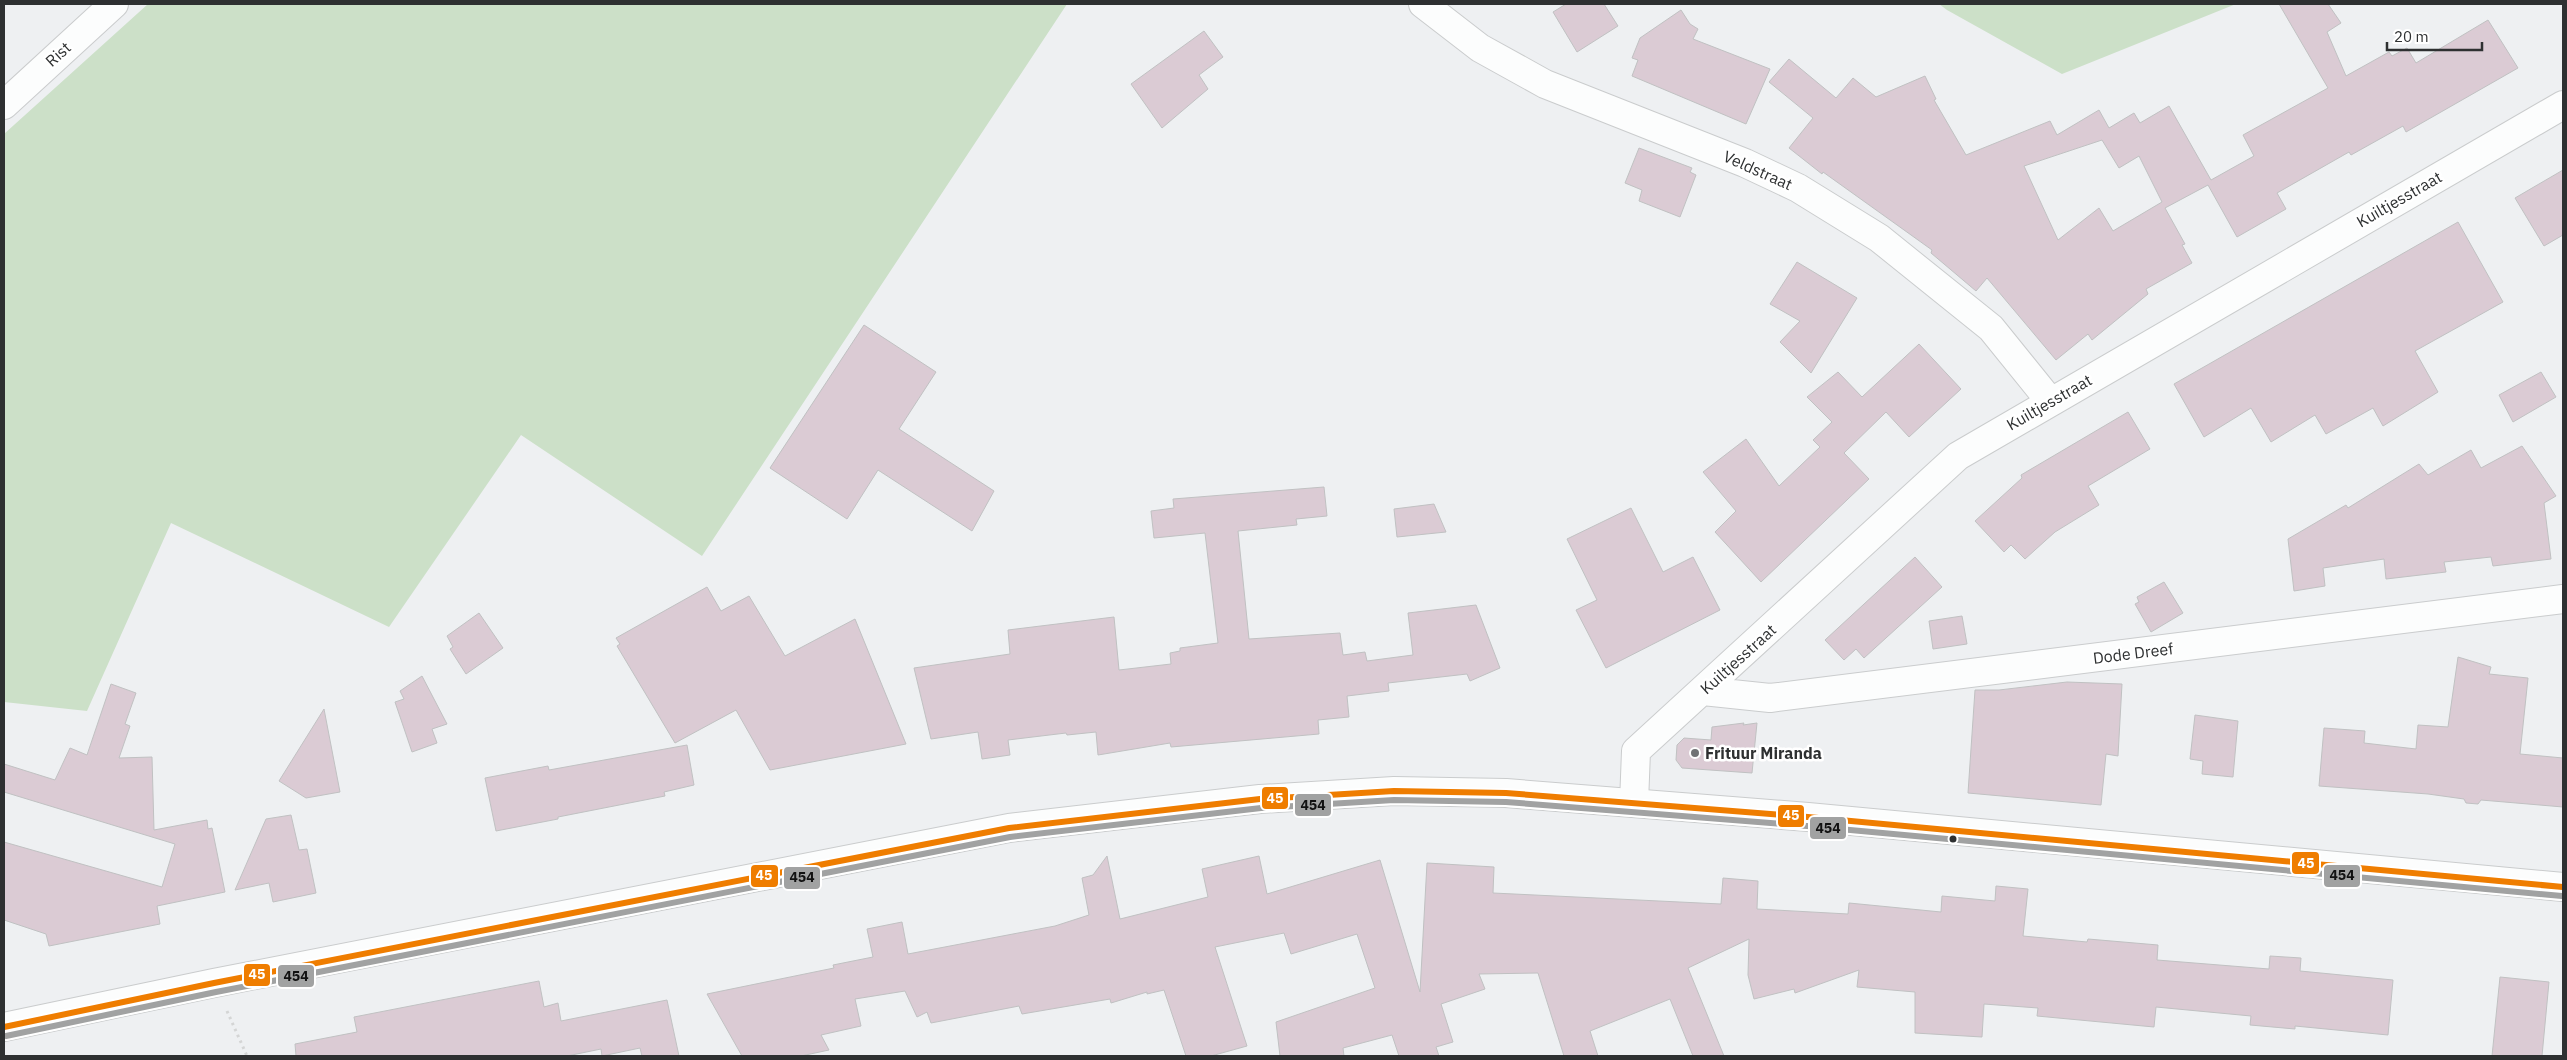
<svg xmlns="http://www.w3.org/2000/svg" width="2567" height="1060" font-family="'IBM Plex Sans',sans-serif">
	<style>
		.green { fill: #cce0c8 }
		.building { fill: #dbcbd4; stroke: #c0c1c2; fill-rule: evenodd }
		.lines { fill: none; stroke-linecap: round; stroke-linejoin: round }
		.minor-casing { stroke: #cacccd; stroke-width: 30 }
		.major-casing { stroke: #cacccd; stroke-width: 30 }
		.path { stroke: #d4d5d5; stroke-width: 3; stroke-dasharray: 2.5 4; stroke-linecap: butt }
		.minor { stroke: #fcfdfd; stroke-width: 28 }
		.major { stroke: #fcfdfd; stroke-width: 28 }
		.bus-1-casing { stroke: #fff; stroke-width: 10 }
		.bus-2-casing { stroke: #fff; stroke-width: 10 }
		.bus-1 { stroke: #ef7d00; stroke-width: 6 }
		.bus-2 { stroke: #a1a2a2; stroke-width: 6 }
		.poi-dot { fill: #717375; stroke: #fff; stroke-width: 2 }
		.bus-dot { fill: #2e3031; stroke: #fff; stroke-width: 2 }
		.labels { text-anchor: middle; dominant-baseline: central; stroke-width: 5; stroke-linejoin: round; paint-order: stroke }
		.street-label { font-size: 16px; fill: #2e3031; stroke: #fff }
		.poi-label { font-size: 16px; font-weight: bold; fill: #2e3031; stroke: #fff; text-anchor: start }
		.line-badge { stroke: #fff; stroke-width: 2 }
		.badge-label { font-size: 14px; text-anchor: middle; font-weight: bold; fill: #fff }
		.pale-badge-label { font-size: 14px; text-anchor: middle; font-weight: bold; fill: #111 }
	</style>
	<rect width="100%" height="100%" fill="#eef0f2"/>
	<path class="green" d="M 148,4 L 1067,4 L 702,556 L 521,435 L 389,627 L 171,523 L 87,711 L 4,702 L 4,134 Z
		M 1939,4 L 2236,4 L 2062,74 L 1947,10 Z"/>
	<path class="building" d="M 1566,4 L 1604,4 L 1618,26 L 1577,52 L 1553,12 Z
		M 2279,4 L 2328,4 L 2341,23 L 2327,32 L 2346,76 L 2389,52 L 2392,56 L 2407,48 L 2416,63 L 2488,20 L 2518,68 L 2406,132 L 2403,126 L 2351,155 L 2349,152 L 2277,193 L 2286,209 L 2237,237 L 2208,185 L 2165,208 L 2185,244 L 2182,245 L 2192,263 L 2146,289 L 2148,294 L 2092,340 L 2088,334 L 2056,360 L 1987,278 L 1976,291 L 1931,253 L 1932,250 L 1823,172 L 1822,174 L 1789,148 L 1813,118 L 1769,82 L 1789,59 L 1836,98 L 1853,78 L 1876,97 L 1925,76 L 1936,99 L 1934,100 L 1966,155 L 2050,121 L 2057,135 L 2099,110 L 2109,128 L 2134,113 L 2140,123 L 2169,106 L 2211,180 L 2254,156 L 2243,135 L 2328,88 ZM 2102,140 L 2119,168 L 2139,156 L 2162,202 L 2113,231 L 2099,208 L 2058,240 L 2024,166 Z
		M 1681,10 L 1690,24 L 1698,29 L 1693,39 L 1770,69 L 1746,124 L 1632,76 L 1638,60 L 1632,58 L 1640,38 Z
		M 1204,31 L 1223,57 L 1199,75 L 1208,89 L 1162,128 L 1131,84 Z
		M 1639,148 L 1692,168 L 1690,172 L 1696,175 L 1680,217 L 1639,201 L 1642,190 L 1625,183 Z
		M 2563,170 L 2563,235 L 2544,246 L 2515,198 Z
		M 2458,222 L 2503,302 L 2415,351 L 2438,392 L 2383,426 L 2373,408 L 2326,434 L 2315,415 L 2271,442 L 2251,408 L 2204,437 L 2174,384 Z
		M 1797,262 L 1857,298 L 1811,373 L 1780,342 L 1800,321 L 1770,304 Z
		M 864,325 L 936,372 L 899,429 L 994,491 L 972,531 L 878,470 L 847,519 L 770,468 Z
		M 1919,344 L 1961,389 L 1909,437 L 1886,412 L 1844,453 L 1869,479 L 1761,582 L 1715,532 L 1736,511 L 1703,472 L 1746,439 L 1779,486 L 1820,447 L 1813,440 L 1832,422 L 1807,397 L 1838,372 L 1862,397 Z
		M 2541,372 L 2556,397 L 2513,422 L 2499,395 Z
		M 2128,412 L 2150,449 L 2088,486 L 2099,505 L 2055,532 L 2025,559 L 2011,545 L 2004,552 L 1975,521 L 2022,478 L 2021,475 Z
		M 2522,446 L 2556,496 L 2544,503 L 2551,559 L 2493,566 L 2491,557 L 2444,562 L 2446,572 L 2386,579 L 2384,559 L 2323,568 L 2325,586 L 2294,591 L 2288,539 L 2346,505 L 2348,508 L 2419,464 L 2428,475 L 2471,450 L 2481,468 Z
		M 1324,487 L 1327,516 L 1296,519 L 1297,525 L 1238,531 L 1249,639 L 1340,633 L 1343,655 L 1365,652 L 1367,661 L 1413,655 L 1408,613 L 1476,605 L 1500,668 L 1470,681 L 1467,674 L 1388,683 L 1389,691 L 1347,696 L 1349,717 L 1318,720 L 1319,734 L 1171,747 L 1170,743 L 1098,755 L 1096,732 L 1067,735 L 1066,733 L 1008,740 L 1010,755 L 982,759 L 978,732 L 931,739 L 914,668 L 1010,654 L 1008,630 L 1114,617 L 1119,670 L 1171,664 L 1170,653 L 1180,651 L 1180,648 L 1218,643 L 1205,533 L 1154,538 L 1151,511 L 1174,508 L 1173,499 Z
		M 1434,504 L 1446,532 L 1397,537 L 1394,509 Z
		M 1631,508 L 1663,572 L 1693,557 L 1720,610 L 1606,668 L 1576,610 L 1597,600 L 1567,539 Z
		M 1915,557 L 1942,587 L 1864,658 L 1856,649 L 1844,660 L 1825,640 Z
		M 2164,582 L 2183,613 L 2151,632 L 2135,604 L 2139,602 L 2137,597 Z
		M 707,587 L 721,611 L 749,596 L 785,656 L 855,619 L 906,744 L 770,770 L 736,710 L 675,743 L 617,646 L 620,644 L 616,638 Z
		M 479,613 L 503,648 L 466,674 L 450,649 L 453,647 L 447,636 Z
		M 1962,616 L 1967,644 L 1933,649 L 1929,621 Z
		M 2458,657 L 2491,667 L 2489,674 L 2528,678 L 2520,754 L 2563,758 L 2563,807 L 2481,800 L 2478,804 L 2466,803 L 2464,799 L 2428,794 L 2319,786 L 2324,728 L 2365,731 L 2364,743 L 2416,749 L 2418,725 L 2448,727 Z
		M 422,676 L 447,724 L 432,729 L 437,743 L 412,752 L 395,702 L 404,699 L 400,691 Z
		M 2067,682 L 2122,684 L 2118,756 L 2106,754 L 2101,805 L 1968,793 L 1975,690 L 1999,690 Z
		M 111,684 L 136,693 L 125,724 L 130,726 L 119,758 L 152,757 L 154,830 L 207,820 L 208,829 L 212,828 L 225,892 L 157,906 L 160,924 L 49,946 L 46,934 L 4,920 L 4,842 L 162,887 L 175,844 L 4,792 L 4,764 L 55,780 L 70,748 L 87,755 Z
		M 324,709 L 340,792 L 306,798 L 279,781 Z
		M 2195,715 L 2238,721 L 2233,777 L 2202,774 L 2203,761 L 2190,759 Z
		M 1744,723 L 1743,725 L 1757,723 L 1752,773 L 1682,768 L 1676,760 L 1677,745 L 1684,738 L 1711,740 L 1712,727 Z
		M 687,745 L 694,785 L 664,792 L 665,796 L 558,817 L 558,819 L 496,831 L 485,778 L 548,766 L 549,770 Z
		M 291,815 L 299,850 L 307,849 L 316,893 L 273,902 L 269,883 L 235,890 L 266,819 Z
		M 1107,856 L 1120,919 L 1208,897 L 1202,869 L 1259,856 L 1267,894 L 1380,860 L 1420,992 L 1427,863 L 1494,867 L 1493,893 L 1721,904 L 1723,878 L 1758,881 L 1757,909 L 1848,914 L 1849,903 L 1941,912 L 1942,896 L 1995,901 L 1996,886 L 2028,889 L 2023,936 L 2087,942 L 2088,939 L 2158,945 L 2157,960 L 2269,969 L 2270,956 L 2301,958 L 2300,971 L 2393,980 L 2388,1035 L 2295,1026 L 2295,1029 L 2250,1025 L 2251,1016 L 2156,1007 L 2154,1027 L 2037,1016 L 2038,1008 L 1984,1004 L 1982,1037 L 1915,1033 L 1915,992 L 1857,987 L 1859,970 L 1795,993 L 1794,989 L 1754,999 L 1748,975 L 1749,939 L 1688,968 L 1724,1056 L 1693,1056 L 1670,999 L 1590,1031 L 1598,1056 L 1564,1056 L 1538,973 L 1479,974 L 1485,989 L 1441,1004 L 1453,1042 L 1436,1047 L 1439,1056 L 1399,1056 L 1392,1035 L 1343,1048 L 1344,1056 L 1280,1056 L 1276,1022 L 1375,988 L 1357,934 L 1291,954 L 1284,933 L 1215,947 L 1247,1046 L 1211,1056 L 1186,1056 L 1164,990 L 1147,994 L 1147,992 L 1111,1003 L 1110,999 L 1022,1014 L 1019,1006 L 931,1023 L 927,1012 L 917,1017 L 905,991 L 855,999 L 861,1026 L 821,1035 L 829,1050 L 801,1056 L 742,1056 L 707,994 L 834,968 L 833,965 L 873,957 L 867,929 L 902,922 L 908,954 L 1055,926 L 1089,915 L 1082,878 L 1093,875 Z
		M 2500,977 L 2549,982 L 2542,1056 L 2492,1056 Z
		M 539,981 L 544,1007 L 558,1003 L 561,1021 L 667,1000 L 679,1056 L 642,1056 L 640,1048 L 602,1056 L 601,1049 L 567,1056 L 296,1056 L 295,1044 L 357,1032 L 354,1017 Z"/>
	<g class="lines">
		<g class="minor-casing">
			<path id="minor" d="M 1423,4 L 1480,48 L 1545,84 L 1745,163 L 1798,188 L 1879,238 L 1991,328 L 2050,401
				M 4,105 L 114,4
				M 1703,691 L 1770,698 L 2563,599
				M 1634,803 L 1636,751 L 1958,456 L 2563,105"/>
		</g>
		<g class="major-casing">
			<path id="major" d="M 4,1027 L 214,983 L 1009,828 L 1260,799 L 1394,791 L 1506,793 L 1808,817 L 2563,887"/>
		</g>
		<path class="path" d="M 227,1011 L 247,1056"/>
		<use href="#minor" class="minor"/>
		<use href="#major" class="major"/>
		<g class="bus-1-casing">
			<path id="bus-1" d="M 4,1027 L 214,983 L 1009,828 L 1260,799 L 1394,791 L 1506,793 L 1808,817 L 2563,887"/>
		</g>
		<g class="bus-2-casing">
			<path id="bus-2" d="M 6,1036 L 216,992 L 1010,837 L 1261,808 L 1394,800 L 1506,802 L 1807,826 L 2562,896"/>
		</g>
		<use href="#bus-1" class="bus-1"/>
		<use href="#bus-2" class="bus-2"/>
	</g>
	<circle class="poi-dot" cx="1695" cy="753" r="5"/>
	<circle class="bus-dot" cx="1953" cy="839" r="4.5"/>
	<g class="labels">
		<g class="street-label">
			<text transform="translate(58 54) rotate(-42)">Rist</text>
			<text transform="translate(1758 170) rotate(24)">Veldstraat</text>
			<text transform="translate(2399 199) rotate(-30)">Kuiltjesstraat</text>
			<text transform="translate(2049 402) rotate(-30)">Kuiltjesstraat</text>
			<text transform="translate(2133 653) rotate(-7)">Dode Dreef</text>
			<text transform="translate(1738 659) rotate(-42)">Kuiltjesstraat</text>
		</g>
		<g class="poi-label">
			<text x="1705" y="753">Frituur Miranda</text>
		</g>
	</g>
	<g class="line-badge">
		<rect x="1261" y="786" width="28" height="24" rx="5" fill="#ef7d00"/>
		<rect x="1294" y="793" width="38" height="24" rx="5" fill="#a1a2a2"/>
		<rect x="1777" y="804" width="28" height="24" rx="5" fill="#ef7d00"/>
		<rect x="1809" y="816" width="38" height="24" rx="5" fill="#a1a2a2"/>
		<rect x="2291" y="851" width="29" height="24" rx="5" fill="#ef7d00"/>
		<rect x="2323" y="864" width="38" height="24" rx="5" fill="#a1a2a2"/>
		<rect x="750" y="864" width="29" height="24" rx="5" fill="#ef7d00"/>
		<rect x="783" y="866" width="38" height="24" rx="5" fill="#a1a2a2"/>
		<rect x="243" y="963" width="28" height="24" rx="5" fill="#ef7d00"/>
		<rect x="277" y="964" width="38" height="24" rx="5" fill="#a1a2a2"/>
	</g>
	<g class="badge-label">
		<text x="1275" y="803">45</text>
		<text x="1791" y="820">45</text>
		<text x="2306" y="868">45</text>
		<text x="764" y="880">45</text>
		<text x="257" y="979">45</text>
	</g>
	<g class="pale-badge-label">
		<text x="1313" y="810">454</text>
		<text x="1828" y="833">454</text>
		<text x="2342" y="880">454</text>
		<text x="802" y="882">454</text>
		<text x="296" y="981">454</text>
	</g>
	<rect width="2567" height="1060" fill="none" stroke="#2e3031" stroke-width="10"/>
	<path d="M2387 42v8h95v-8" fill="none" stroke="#2e3031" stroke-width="2.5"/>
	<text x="2394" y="42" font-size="15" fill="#2e3031" stroke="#ffffff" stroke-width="4" paint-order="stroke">20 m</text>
</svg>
